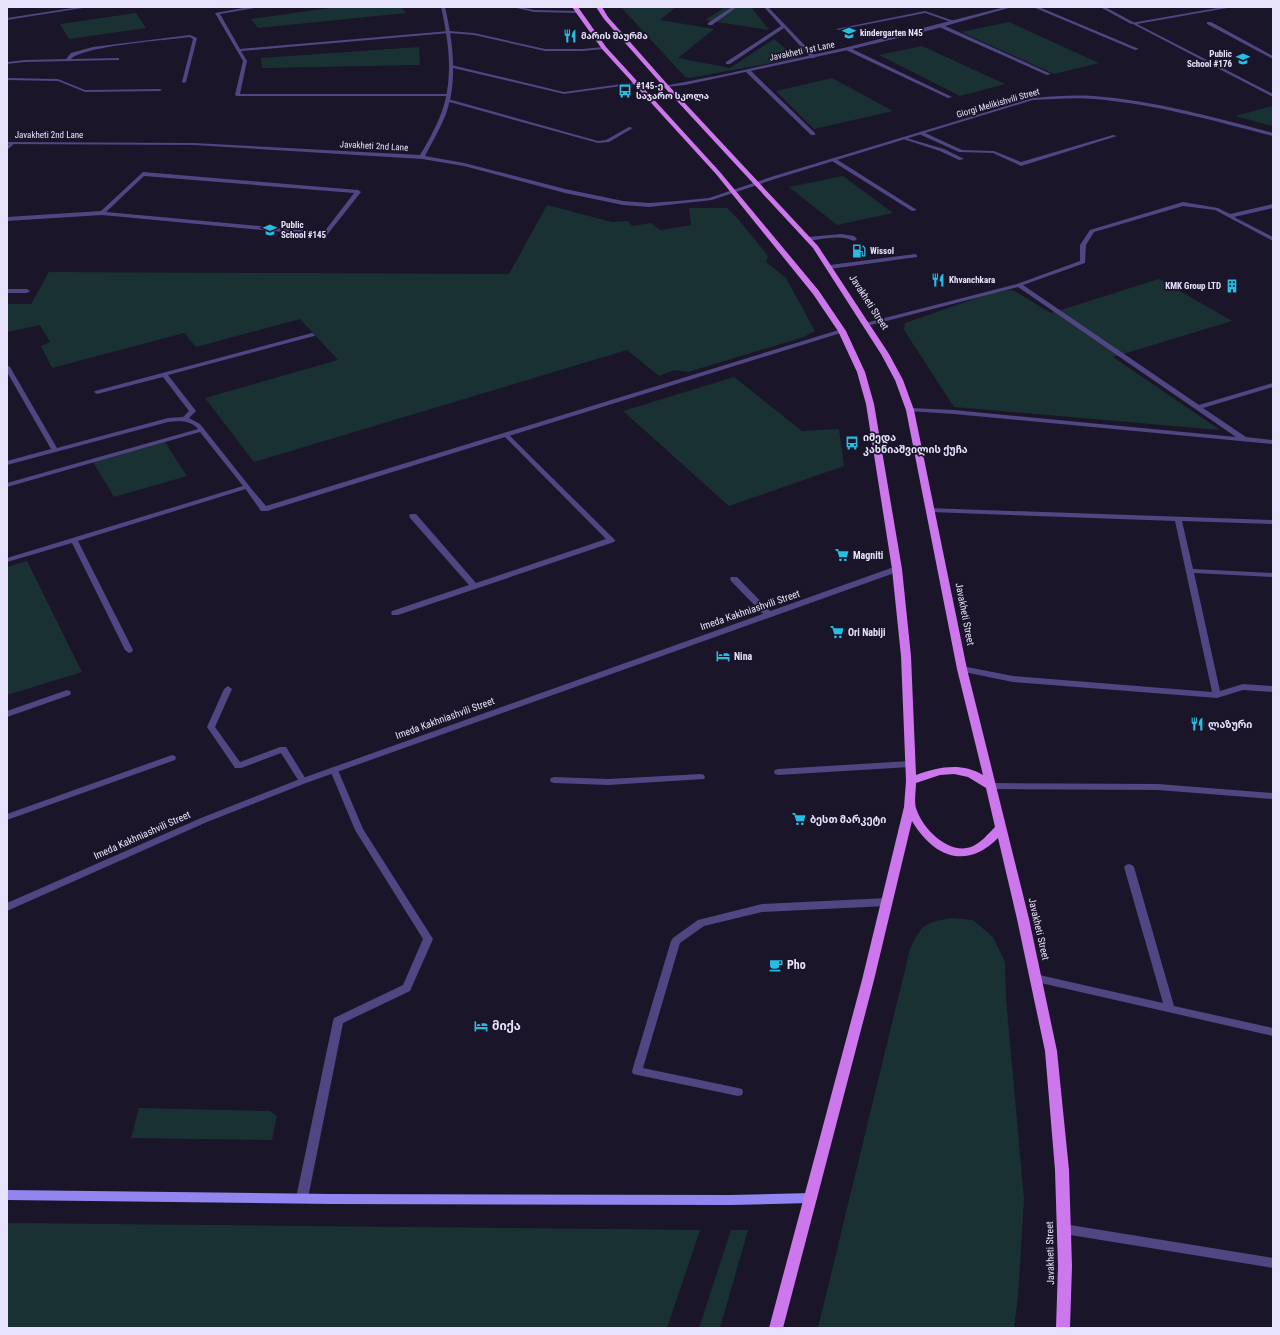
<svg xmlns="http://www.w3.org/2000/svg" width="1280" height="1335" font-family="'Roboto Condensed','Noto Sans Georgian',sans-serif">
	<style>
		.green { fill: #193133 }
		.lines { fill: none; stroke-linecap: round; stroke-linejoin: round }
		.lane { fill: #4f4682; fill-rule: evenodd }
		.street { fill: #4f4682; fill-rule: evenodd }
		.secondary { fill: #9285ef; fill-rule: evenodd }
		.primary { fill: #cd77ed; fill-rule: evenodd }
		.labels { text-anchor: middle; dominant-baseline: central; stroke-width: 3.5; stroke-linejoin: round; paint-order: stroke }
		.far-poi-label { font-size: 9px; font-weight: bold; fill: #e7e2fb; stroke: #1b152a; text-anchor: start }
		.far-street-label { font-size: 9px; fill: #e7e2fb; stroke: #1b152a }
		.street-label { font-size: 10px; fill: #e7e2fb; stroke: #1b152a }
		.poi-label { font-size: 10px; font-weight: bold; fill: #e7e2fb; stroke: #1b152a; text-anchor: start }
		.near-poi-label { font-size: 12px; font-weight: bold; fill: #e7e2fb; stroke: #1b152a; text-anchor: start }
	</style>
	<rect width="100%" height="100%" fill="#1b152a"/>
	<path class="green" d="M 337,7 L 401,7 L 406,13 L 258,28 L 251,19 Z
		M 621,7 L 676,7 L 660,20 L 714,29 L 678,58 L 730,68 L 774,39 L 797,58 L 690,78 L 685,77 Z
		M 725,7 L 751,7 L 769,30 L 705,20 Z
		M 136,13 L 146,28 L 69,39 L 60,24 Z
		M 1009,22 L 1099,63 L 1054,74 L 961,32 Z
		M 922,46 L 1005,84 L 960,96 L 879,55 Z
		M 419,47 L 420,65 L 262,68 L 261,58 Z
		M 832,78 L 893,111 L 814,129 L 776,91 Z
		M 1273,106 L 1273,126 L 1235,116 Z
		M 843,176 L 893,213 L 837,225 L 789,187 Z
		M 547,205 L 612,222 L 628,221 L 632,226 L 651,223 L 660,230 L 691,225 L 689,208 L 727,208 L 738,219 L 768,256 L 766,262 L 786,278 L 815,331 L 804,337 L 688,372 L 674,370 L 659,376 L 627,350 L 254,462 L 205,398 L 338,360 L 300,319 L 196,347 L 184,333 L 52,368 L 41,346 L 50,342 L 40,325 L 7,332 L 7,304 L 31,304 L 49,272 L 509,274 Z
		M 1159,279 L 1232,321 L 1113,357 L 1220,430 L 954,407 L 904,330 L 905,323 L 994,292 L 1013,290 L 1051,313 Z
		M 734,377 L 802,431 L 839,429 L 844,466 L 729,506 L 623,411 Z
		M 165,442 L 187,476 L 114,497 L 93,462 Z
		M 27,561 L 82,672 L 7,695 L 7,567 Z
		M 951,918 L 973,920 L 993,937 L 1005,962 L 1006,998 L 1024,1199 L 1018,1296 L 1014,1328 L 818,1328 L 910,949 C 922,924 924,923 951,918 Z
		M 139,1108 L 270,1111 L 277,1116 L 272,1140 L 131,1138 Z
		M 9,1223 L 700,1230 L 667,1328 L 7,1328 L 7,1229 Z
		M 731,1230 L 748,1230 L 720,1328 L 699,1328 Z"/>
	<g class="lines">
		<path class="lane" d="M 249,7 L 260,7 L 220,14 L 240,49 L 449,31 L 474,33 L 545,49 L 582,49 L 604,47 L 606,48 L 604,49 L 582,51 L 545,51 L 474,35 L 449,33 L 241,51 L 247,61 L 240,94 L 449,94 L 451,95 L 449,96 L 237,96 L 235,95 L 243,61 L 215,13 Z
			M 512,7 L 520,7 L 534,10 L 578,11 L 580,12 L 578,13 L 534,12 Z
			M 732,7 L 737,7 L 712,25 L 708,25 L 708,23 Z
			M 764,7 L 768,7 L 815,56 L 815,58 L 811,58 L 784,28 L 730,64 L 726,64 L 726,62 L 781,26 Z
			M 1033,7 L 1039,7 L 1139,49 L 1135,50 Z
			M 1100,7 L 1105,7 L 1135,23 L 1131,24 Z
			M 925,11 L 957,22 L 954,23 L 925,13 L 838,30 L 836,29 Z
			M 1207,22 L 1211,22 L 1273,56 L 1273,59 L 1207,24 Z
			M 939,25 L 943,25 L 1051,74 L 1047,75 L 939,27 Z
			M 190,35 L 197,38 L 186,82 L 184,83 L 182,82 L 193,39 L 190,37 C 168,40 83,46 71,59 L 119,58 L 119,60 L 117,60 L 25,62 L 7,64 L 7,62 L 25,60 L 66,59 L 71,53 L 93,47 Z
			M 846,48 L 850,48 L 952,97 L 948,98 L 846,50 Z
			M 451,65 L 564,92 L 636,82 L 638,83 L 636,84 L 564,94 L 449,67 L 449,66 Z
			M 746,70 L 750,70 L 815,133 L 815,135 L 811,135 L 746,72 Z
			M 7,78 L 58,79 L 85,90 L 160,89 L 162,90 L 160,91 L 85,92 L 58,81 L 7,80 Z
			M 448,99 L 598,141 L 606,140 L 629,127 L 633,128 L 609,142 L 598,143 L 446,101 L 446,100 Z
			M 919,132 L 923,132 L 962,150 L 994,151 L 1021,162 L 1113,135 L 1117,136 L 1021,166 L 993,153 L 959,152 L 919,134 Z
			M 903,137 L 944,149 L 964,159 L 959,160 L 940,151 L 903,139 Z
			M 11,142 L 15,143 L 7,150 L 7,146 Z
			M 834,158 L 836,159 L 917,210 L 912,211 L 832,161 L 831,160 Z
			M 143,172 L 358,190 L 361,192 L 327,235 L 325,236 L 102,215 L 7,221 L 7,217 L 101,211 ZM 144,176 L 354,193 L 324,232 L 106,212 Z
			M 1183,202 L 1218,208 L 1230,214 L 1273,204 L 1273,208 L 1234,217 L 1273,237 L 1273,241 L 1215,210 L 1183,206 L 1094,232 L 1086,245 L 1085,263 L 1023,285 L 1199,405 L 1273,383 L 1273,387 L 1203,408 L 1246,437 L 1273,440 L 1273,444 L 954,414 L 908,411 L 908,409 L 910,408 L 954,410 L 1236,437 L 1018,287 L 867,326 L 864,324 L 865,323 L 1017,284 L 1080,261 L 1080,245 L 1090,230 Z
			M 841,234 L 854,236 L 857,239 L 854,241 C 841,234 822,239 808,241 L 805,239 L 808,237 Z
			M 915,254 L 917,255 L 917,257 L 830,269 L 827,267 L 830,265 Z
			M 7,289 L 27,289 L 30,291 L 27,293 L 7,293 Z
			M 312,333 L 315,335 L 314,336 L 168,375 L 196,411 L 189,418 L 200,424 L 250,487 L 249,488 L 78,541 L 133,650 L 132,652 L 129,653 L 125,650 L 72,543 L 7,562 L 7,558 L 243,486 L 200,432 L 7,487 L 7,483 L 198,429 C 190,420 179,421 168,422 L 7,465 L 7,461 L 51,449 L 7,372 L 7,365 L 10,367 L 57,448 L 168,418 L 183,417 L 189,411 L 163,377 L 97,394 L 94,392 L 95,391 Z
			M 506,433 L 508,434 L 615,540 L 614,542 L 398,615 L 392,615 L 391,613 L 392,611 L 469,585 L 410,518 L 409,516 L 410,514 L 416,514 L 476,583 L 606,539 L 504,436 L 503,435 Z
			M 927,508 L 1273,520 L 1273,524 L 1182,521 L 1193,569 L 1273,573 L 1273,577 L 1194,573 L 1220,691 L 1243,684 L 1273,686 L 1273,692 L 1243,690 L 1217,698 L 1013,682 L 959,671 L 958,669 L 959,667 L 962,666 L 1013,676 L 1212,692 L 1175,521 L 930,512 L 926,510 Z
			M 731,577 L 737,577 L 772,613 L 773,615 L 772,617 L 766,617 L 731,581 L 730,579 Z
			M 228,686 L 232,689 L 215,727 L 240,762 L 280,747 L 286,747 L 307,781 L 306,783 L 300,783 L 281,753 L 241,768 L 235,768 L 207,727 L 224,689 Z
			M 67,690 L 70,691 L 71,693 L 70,695 L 7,717 L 7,711 Z
			M 172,755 L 175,756 L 176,758 L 175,760 L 7,820 L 7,814 Z
			M 910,761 L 913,762 L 914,764 L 913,766 L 910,767 L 778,775 L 775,774 L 774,772 L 775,770 L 778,769 Z
			M 334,767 L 337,768 L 338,770 L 363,829 L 433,939 L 410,991 L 343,1023 L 308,1198 L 306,1201 L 302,1203 L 298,1201 L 296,1198 L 333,1021 L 334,1018 L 403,985 L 423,939 L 355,830 L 330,770 L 331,768 Z
			M 701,774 L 704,775 L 705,777 L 704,779 L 608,785 L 554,783 L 551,782 L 550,780 L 551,778 L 554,777 L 608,779 Z
			M 991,783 L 1158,784 L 1273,793 L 1273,799 L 1158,790 L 991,789 L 988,788 L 987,786 L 988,784 Z
			M 1129,864 L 1132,865 L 1134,867 L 1174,1006 L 1273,1028 L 1273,1036 L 1032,981 L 1030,978 L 1032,975 L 1035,974 L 1163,1003 L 1124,867 L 1126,865 Z
			M 887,898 L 890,900 L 892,902 L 890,904 L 887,906 L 762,912 L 704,926 L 680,943 L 643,1068 L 738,1088 L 742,1089 L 743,1092 L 742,1095 L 738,1096 L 633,1074 L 632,1071 L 671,941 L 673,938 L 698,920 L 762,904 Z
			M 1064,1224 L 1273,1258 L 1273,1268 L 1064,1234 L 1060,1233 L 1058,1229 L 1060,1225 Z"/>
		<path class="street" d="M 79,7 L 89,7 L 7,20 L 7,18 Z
			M 441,7 L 445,7 C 453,42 458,80 446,114 C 440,129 432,142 425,156 L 464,163 L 565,189 L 623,201 L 649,203 L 678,201 L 709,198 L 774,176 L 1033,98 C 1053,96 1074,95 1094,96 C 1155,101 1214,117 1273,133 L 1273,136 C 1214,121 1156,104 1094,99 C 1074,97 1054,99 1033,100 L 778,178 L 712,200 L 649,207 L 623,205 L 565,193 L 464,166 L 422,159 L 194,145 L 7,144 L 7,142 L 194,143 L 420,155 C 428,142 435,129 441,114 C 454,79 449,42 441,7 Z
			M 1005,7 L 1012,7 L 931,30 L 848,50 L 685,85 L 666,87 L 664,86 L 726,74 L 848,47 Z
			M 1223,7 L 1233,7 L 1137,24 L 1273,94 L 1273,97 L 1131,23 Z
			M 842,329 L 844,330 L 844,332 L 267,511 L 261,511 L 244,487 L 245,486 L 249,486 L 266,506 Z
			M 894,567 L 897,567 L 901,569 L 900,571 L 306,783 L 207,822 L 7,911 L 7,903 L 201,818 L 300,779 Z"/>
		<path class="secondary" d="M 7,1190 L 332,1194 L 730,1195 L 811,1193 L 815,1195 L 817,1198 L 815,1201 L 811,1203 L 730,1205 L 332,1204 L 7,1200 Z"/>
		<path class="primary" d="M 572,7 L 578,7 L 606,47 L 720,172 L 819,291 L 846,331 L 865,372 L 874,404 L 902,569 L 911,656 L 916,775 C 939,767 961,762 983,775 L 957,669 L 906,410 L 895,380 L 881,354 L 813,248 L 664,87 L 604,19 L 596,7 L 602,7 L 608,17 L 668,85 L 818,246 L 889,354 L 903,380 L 914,410 L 967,669 L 1029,919 L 1057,1051 L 1069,1170 L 1072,1266 L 1070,1328 L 1056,1328 L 1058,1266 L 1055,1170 L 1045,1051 L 1017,919 L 998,838 C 965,871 933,856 912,821 L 874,980 L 783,1328 L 769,1328 L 862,980 L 904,807 L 906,781 L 901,656 L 892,569 L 866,404 L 857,372 L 838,331 L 813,294 L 716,174 L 602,49 ZM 954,774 L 968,777 L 986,788 L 995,827 C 988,834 981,843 971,847 C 948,855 922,828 916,808 C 914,801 916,790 916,783 L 940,775 Z"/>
	</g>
	<defs>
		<g id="school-bare" transform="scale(1.08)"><path d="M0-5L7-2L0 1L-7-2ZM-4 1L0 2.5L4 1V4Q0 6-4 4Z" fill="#27bce2" stroke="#1b152a" stroke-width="2.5" paint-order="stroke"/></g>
		<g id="restaurant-bare" transform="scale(1.08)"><path d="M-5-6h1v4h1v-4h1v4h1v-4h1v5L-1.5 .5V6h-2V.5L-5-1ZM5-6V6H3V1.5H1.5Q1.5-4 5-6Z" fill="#27bce2" stroke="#1b152a" stroke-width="2.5" paint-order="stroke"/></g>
		<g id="bus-bare" transform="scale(1.08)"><path d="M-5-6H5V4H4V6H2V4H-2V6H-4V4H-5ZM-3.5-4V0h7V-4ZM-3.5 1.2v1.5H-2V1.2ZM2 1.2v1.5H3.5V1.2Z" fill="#27bce2" stroke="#1b152a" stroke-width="2.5" paint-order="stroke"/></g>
		<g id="fuel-bare" transform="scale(1.08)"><path d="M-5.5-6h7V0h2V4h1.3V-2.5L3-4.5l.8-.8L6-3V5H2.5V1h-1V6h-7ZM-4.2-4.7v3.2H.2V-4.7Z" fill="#27bce2" stroke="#1b152a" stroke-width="2.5" paint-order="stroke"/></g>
		<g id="building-bare" transform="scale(1.08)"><path d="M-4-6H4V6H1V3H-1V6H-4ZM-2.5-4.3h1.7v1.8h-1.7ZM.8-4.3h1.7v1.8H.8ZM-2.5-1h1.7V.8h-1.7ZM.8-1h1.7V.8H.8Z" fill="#27bce2" stroke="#1b152a" stroke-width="2.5" paint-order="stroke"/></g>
		<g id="supermarket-bare" transform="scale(1.08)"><path d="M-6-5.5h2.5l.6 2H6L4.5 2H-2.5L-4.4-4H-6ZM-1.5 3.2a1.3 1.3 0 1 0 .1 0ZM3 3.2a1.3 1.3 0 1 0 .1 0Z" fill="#27bce2" stroke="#1b152a" stroke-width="2.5" paint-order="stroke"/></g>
		<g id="hotel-bare" transform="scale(1.08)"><path d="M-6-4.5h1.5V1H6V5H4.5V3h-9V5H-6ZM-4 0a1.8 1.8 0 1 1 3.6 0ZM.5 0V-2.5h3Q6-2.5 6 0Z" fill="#27bce2" stroke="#1b152a" stroke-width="2.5" paint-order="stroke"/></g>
		<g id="cafe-bare" transform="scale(1.08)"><path d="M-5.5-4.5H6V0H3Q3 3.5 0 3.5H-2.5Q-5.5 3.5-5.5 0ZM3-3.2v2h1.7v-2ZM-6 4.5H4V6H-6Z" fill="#27bce2" stroke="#1b152a" stroke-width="2.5" paint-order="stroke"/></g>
	</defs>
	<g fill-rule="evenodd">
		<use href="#school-bare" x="849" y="33"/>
		<use href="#restaurant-bare" x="570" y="36"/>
		<use href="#school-bare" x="1243" y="59"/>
		<use href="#bus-bare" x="625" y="91"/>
		<use href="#school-bare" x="270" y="230"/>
		<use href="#fuel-bare" x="859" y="251"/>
		<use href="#restaurant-bare" x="938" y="280"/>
		<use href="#building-bare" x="1232" y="286"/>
		<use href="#bus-bare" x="852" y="443"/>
		<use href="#supermarket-bare" x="842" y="555"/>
		<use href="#supermarket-bare" x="837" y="632"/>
		<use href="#hotel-bare" x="723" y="656"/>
		<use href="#restaurant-bare" x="1197" y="724"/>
		<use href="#supermarket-bare" x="799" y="819"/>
		<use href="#cafe-bare" x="776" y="965"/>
		<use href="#hotel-bare" x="481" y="1026"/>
	</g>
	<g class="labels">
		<g class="far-poi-label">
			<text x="860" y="33">kindergarten N45</text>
			<text x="581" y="36">მარის შაურმა</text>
			<text x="1232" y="54" text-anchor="end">Public<tspan x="1232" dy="10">School #176</tspan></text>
			<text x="636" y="86">#145-ე<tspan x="636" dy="10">საჯარო სკოლა</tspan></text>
			<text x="281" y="225">Public<tspan x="281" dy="10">School #145</tspan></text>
			<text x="870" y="251">Wissol</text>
			<text x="949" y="280">Khvanchkara</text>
			<text x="1221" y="286" text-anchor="end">KMK Group LTD</text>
		</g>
		<g class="far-street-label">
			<text transform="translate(802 51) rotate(-12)">Javakheti 1st Lane</text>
			<text transform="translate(998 103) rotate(-16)">Giorgi Melikishvili Street</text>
			<text x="49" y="135">Javakheti 2nd Lane</text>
			<text transform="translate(374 146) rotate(3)">Javakheti 2nd Lane</text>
		</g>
		<g class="street-label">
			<text transform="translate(869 302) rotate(57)">Javakheti Street</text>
			<text transform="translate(750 610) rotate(-19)">Imeda Kakhniashvili Street</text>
			<text transform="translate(965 614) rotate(79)">Javakheti Street</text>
			<text transform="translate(445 718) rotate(-20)">Imeda Kakhniashvili Street</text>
			<text transform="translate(142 835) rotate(-24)">Imeda Kakhniashvili Street</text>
			<text transform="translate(1039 929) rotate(77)">Javakheti Street</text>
			<text transform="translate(1050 1253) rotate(-91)">Javakheti Street</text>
		</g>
		<g class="poi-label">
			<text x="863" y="437">იმედა<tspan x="863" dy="12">კახნიაშვილის ქუჩა</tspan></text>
			<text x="853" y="555">Magniti</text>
			<text x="848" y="632">Ori Nabiji</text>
			<text x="734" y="656">Nina</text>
			<text x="1208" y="724">ლაზური</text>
			<text x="810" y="819">ბესთ მარკეტი</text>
		</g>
		<g class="near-poi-label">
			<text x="787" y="965">Pho</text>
			<text x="492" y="1026">მიქა</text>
		</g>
	</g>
	<rect width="1280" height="1335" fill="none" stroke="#e7e2fb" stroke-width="16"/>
</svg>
